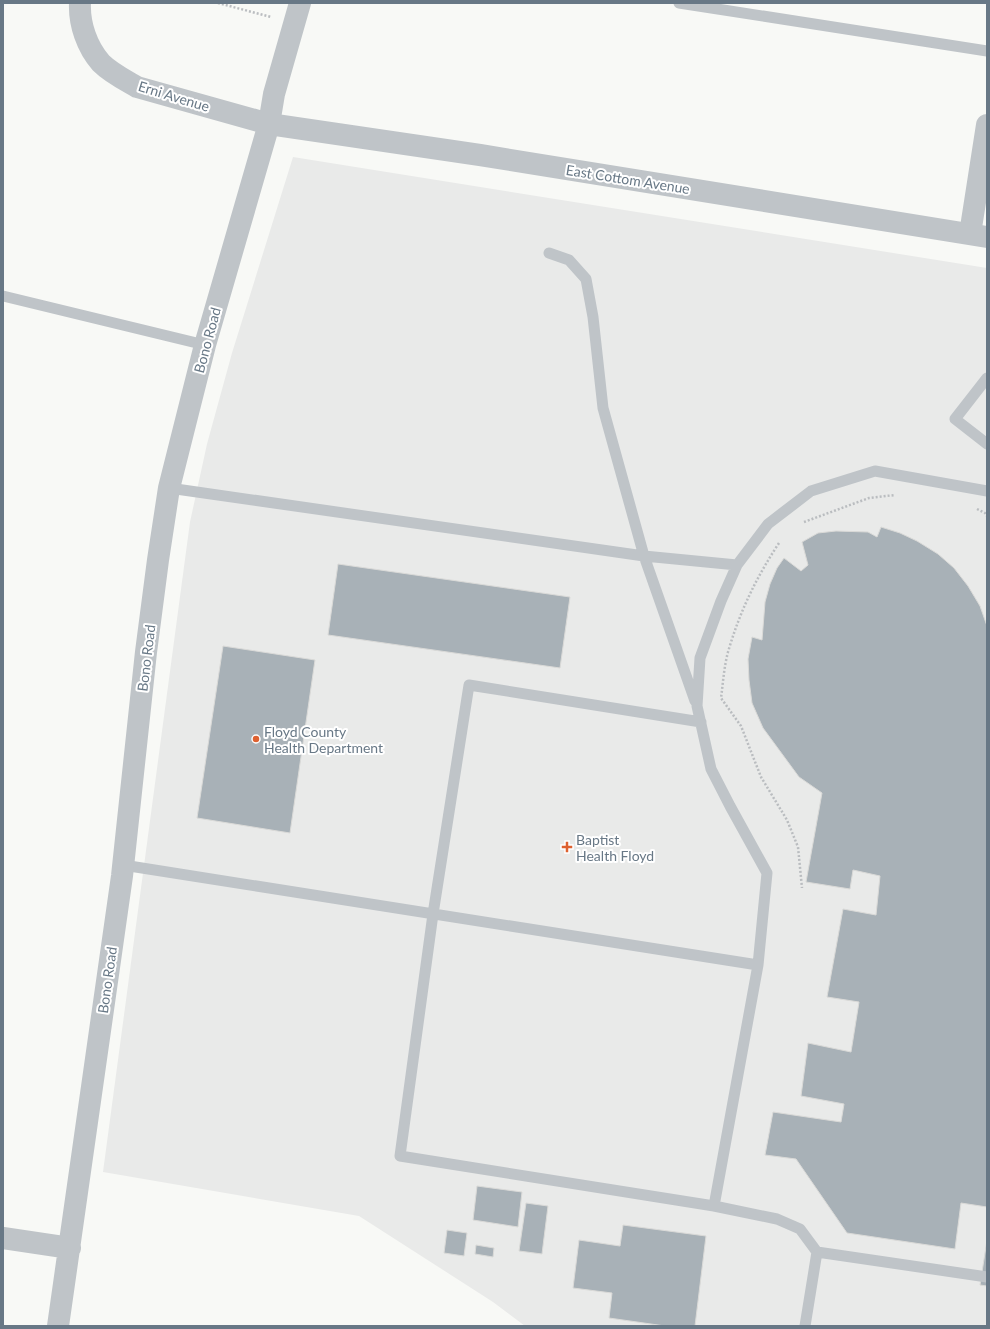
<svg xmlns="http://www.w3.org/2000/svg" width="990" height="1329" font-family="Lato,sans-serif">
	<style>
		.built { fill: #e9eae9 }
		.building { fill: #a8b1b7; stroke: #dadad8 }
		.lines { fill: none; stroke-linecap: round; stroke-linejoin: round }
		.path { stroke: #babdc0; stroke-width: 2.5; stroke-dasharray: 2 2; stroke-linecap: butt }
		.service { stroke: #bfc4c8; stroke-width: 11 }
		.minor { stroke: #bfc4c8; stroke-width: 22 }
		.poi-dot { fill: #de6130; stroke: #fff; stroke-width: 1.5 }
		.labels { text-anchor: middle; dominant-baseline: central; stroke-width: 4; stroke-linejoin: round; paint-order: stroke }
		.street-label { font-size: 14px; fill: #687886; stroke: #fff }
		.poi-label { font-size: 14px; fill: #687886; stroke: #fff; text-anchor: start }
	</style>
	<rect width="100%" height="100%" fill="#f8f9f6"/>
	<path class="built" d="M 293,157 L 987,268 L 987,1326 L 525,1326 L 493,1302 L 359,1216 L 103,1172 L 190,522 L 207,444 L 232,353 Z"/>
	<path class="building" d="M 881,527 L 900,533 L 917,541 L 938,554 L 954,568 L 968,586 L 980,606 L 987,626 L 987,1207 L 961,1203 L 955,1249 L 847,1233 L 796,1159 L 765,1155 L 773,1112 L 841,1122 L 844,1104 L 801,1096 L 808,1043 L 851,1052 L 859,1002 L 827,997 L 843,909 L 876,915 L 880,876 L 853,870 L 850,889 L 806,882 L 822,793 L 799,777 L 763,728 L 752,703 L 749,680 L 748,659 L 752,637 L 762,640 L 765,602 L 770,584 L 777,568 L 784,558 L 801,571 L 808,565 L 802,542 L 818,533 L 836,531 L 868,532 L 877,537 Z
		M 338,564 L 570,597 L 560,668 L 328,635 Z
		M 223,646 L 315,660 L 290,833 L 197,818 Z
		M 477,1186 L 522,1192 L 518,1227 L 473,1220 Z
		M 526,1203 L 548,1206 L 542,1254 L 519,1251 Z
		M 623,1225 L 706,1236 L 695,1326 L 665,1326 L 609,1318 L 612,1293 L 573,1288 L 579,1240 L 620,1246 Z
		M 447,1230 L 467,1233 L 464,1256 L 444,1253 Z
		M 987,1240 L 987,1286 L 980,1285 Z
		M 476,1245 L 494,1248 L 493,1257 L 475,1254 Z"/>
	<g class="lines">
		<path class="path" d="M 218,3 L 271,17
			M 977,509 L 985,513 L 987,516
			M 804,522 L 869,498 L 895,495
			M 779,543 C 756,578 740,611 728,652 C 724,667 723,683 721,698 L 741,726 L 761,777 L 787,820 L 798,847 L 802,888"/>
		<path class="service" d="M 679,3 L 987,51
			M 549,253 L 569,260 L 586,279 L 593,317 L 603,408 L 644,556 L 695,701
			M 3,296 L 205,345
			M 987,378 L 955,419 L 987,444
			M 169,488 L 644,556 L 737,565 L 768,524 L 811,491 L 875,471 L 987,491
			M 701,722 L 469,685 L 433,914 L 400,1156 L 714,1206
			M 123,865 L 758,965 L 767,873 L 730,806 L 711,769 L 697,706 L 700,658 L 721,601 L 737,565
			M 758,965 L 714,1206 L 777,1219 L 800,1229 L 817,1252 L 805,1326
			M 817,1252 L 987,1277"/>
		<path class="minor" d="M 80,3 C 79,24 87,47 101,63 C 111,73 125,80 137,87 L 269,124 L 480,155 L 987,237
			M 970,234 L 987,125
			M 3,1238 L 70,1248
			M 58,1326 L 122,876 L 146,652 L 158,560 L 169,488 L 205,345 L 269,124 L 274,94 L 300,3"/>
	</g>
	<g class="poi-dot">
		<circle cx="256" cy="739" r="4"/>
		<path d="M565 841h4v4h4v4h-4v4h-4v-4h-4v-4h4z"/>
	</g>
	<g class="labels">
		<g class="street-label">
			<text transform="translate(174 96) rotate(17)">Erni Avenue</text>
			<text transform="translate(628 179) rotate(9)">East Cottom Avenue</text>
			<text transform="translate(207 340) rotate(-75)">Bono Road</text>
			<text transform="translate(146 658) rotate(-83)">Bono Road</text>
			<text transform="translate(107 980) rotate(-82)">Bono Road</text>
		</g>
		<g class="poi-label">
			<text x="264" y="731">Floyd County<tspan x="264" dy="16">Health Department</tspan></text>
			<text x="576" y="839">Baptist<tspan x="576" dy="16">Health Floyd</tspan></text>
		</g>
	</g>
	<rect width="990" height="1329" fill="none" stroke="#687886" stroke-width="8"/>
</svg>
